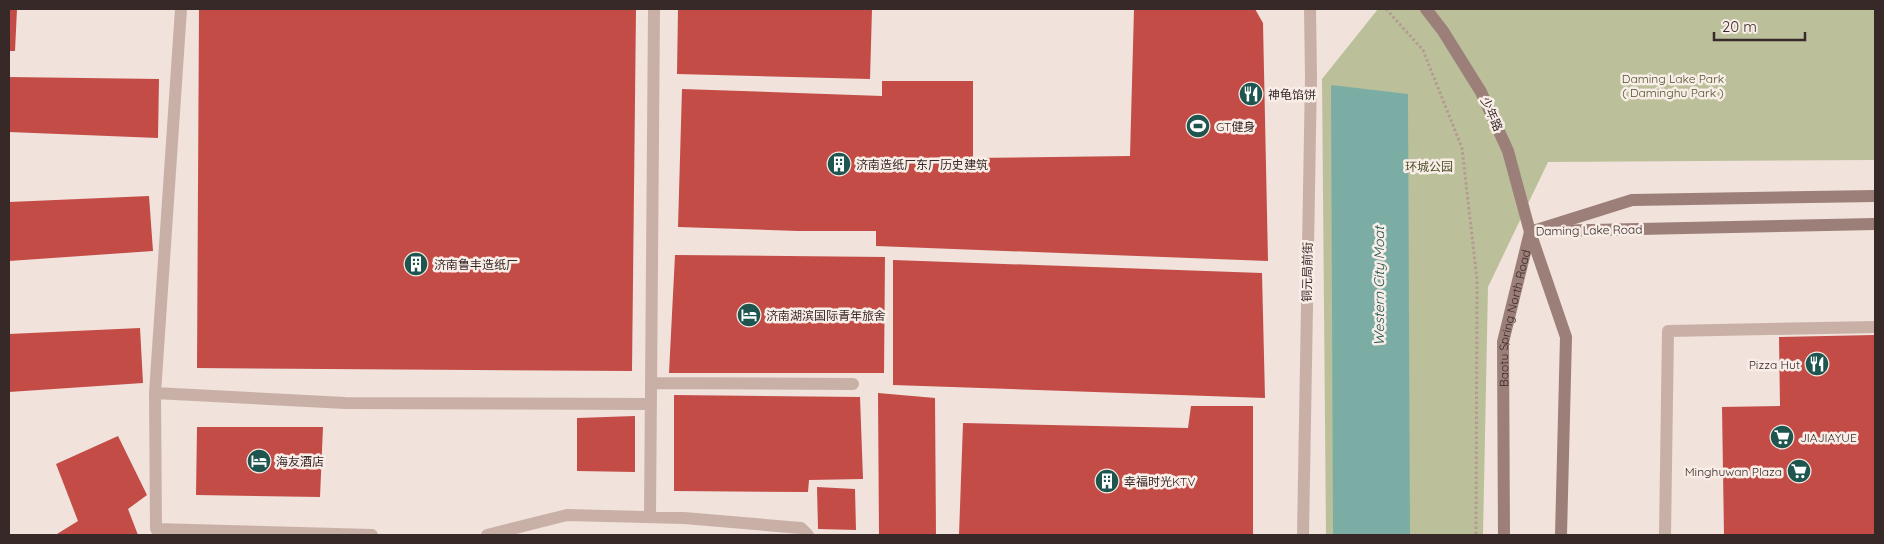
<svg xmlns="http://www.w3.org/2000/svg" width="1884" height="544" font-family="Quicksand,'Noto Sans SC',sans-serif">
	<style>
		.green { fill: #bbc09b }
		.water { fill: #7bada5 }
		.building { fill: #c34c47 }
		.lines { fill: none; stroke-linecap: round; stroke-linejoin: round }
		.path { stroke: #b59a92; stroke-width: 3; stroke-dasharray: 2.5 2.5; stroke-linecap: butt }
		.street { stroke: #c9b0a7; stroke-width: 12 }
		.secondary { stroke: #9c7f79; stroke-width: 12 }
		.labels { text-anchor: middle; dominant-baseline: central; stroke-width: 5; stroke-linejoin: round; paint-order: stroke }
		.park-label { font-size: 12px; fill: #4d532c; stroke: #f9ede7 }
		.poi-label { font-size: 12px; fill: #362928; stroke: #f9ede7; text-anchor: start }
		.street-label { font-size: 12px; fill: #362928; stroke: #f9ede7 }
		.water-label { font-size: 14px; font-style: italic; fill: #1e564f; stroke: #f9ede7 }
	</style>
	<rect width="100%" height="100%" fill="#f1e2db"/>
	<path class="green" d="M 1378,9 L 1875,9 L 1875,160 L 1548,162 L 1488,287 L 1483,535 L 1326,535 L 1322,79 Z"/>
	<path class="water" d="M 1331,85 L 1408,94 L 1410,535 L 1333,535 Z"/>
	<path class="building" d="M 9,9 L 17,9 L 15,51 L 9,51 Z
		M 199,9 L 636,9 L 632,371 L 197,368 Z
		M 678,9 L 872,9 L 870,79 L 677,74 Z
		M 1134,9 L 1255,9 L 1263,23 L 1268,261 L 876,246 L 876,231 L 798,231 L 678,227 L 682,89 L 882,96 L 882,81 L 973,81 L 973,158 L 1130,156 Z
		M 9,77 L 159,79 L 158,138 L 9,132 Z
		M 149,196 L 153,251 L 9,261 L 9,202 Z
		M 675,255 L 885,257 L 884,373 L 669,373 Z
		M 893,260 L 1262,273 L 1265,398 L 893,385 Z
		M 140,328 L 143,383 L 9,392 L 9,334 Z
		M 1875,335 L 1875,535 L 1724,535 L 1722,407 L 1780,406 L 1779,337 Z
		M 878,393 L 935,398 L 936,535 L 879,535 Z
		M 674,395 L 860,397 L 863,479 L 809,480 L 808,492 L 674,491 Z
		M 1191,406 L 1253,406 L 1253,535 L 959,535 L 963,423 L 1188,428 Z
		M 635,416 L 635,472 L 577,471 L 577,418 Z
		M 197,427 L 323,427 L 320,497 L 196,495 Z
		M 118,436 L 147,495 L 128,509 L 138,535 L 58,535 L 57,534 L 78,521 L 56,464 Z
		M 817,487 L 855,489 L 856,530 L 818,529 Z"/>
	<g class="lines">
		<path class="path" d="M 1386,9 L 1423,50 L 1462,148 L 1477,280 L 1476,535"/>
		<path class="street" d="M 181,9 L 155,393 L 156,529 L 372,535
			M 651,383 L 853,384
			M 155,393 L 345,403 L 651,404
			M 650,516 L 654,9
			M 487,535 L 567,515 L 684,518 L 801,528 L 808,535
			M 1303,535 L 1311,76 L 1310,9
			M 1665,535 L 1668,331 L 1875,327"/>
		<g class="secondary">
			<path d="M 1426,9 L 1443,31 L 1481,92 L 1508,151 L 1530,232 L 1566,337 L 1561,535"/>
			<path d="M 1545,231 L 1875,224"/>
			<path d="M 1530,232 L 1632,200 L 1875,196"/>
			<path id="s1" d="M 1504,535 L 1503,342 L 1530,232"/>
		</g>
	</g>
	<defs>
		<g id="restaurant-disc" transform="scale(1.25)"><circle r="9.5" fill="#1e564f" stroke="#f9ede7"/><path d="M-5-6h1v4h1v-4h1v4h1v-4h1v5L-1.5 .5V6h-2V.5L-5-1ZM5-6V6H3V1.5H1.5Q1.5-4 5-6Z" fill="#fff"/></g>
		<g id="stadium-disc" transform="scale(1.25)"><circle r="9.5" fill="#1e564f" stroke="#f9ede7"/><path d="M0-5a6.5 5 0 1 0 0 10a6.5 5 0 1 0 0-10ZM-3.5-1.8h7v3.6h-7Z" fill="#fff"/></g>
		<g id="building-disc" transform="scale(1.25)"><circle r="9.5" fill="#1e564f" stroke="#f9ede7"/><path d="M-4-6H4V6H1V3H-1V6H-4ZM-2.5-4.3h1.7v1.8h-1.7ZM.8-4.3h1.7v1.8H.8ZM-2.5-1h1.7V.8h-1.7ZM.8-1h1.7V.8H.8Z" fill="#fff"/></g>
		<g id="hotel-disc" transform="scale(1.25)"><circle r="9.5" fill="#1e564f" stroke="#f9ede7"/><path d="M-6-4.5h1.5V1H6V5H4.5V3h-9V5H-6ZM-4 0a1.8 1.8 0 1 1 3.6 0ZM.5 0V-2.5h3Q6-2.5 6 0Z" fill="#fff"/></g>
		<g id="supermarket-disc" transform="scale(1.25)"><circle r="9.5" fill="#1e564f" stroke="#f9ede7"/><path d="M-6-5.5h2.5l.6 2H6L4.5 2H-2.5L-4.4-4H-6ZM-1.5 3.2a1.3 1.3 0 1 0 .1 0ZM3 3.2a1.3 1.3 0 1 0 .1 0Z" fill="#fff"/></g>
	</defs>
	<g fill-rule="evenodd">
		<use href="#restaurant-disc" x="1251" y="94"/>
		<use href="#stadium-disc" x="1198" y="126"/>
		<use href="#building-disc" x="839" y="164"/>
		<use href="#building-disc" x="416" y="264"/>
		<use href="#hotel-disc" x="749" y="315"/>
		<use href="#restaurant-disc" x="1817" y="364"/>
		<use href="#supermarket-disc" x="1782" y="437"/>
		<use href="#hotel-disc" x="259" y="461"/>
		<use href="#supermarket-disc" x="1799" y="471"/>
		<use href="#building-disc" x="1107" y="481"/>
	</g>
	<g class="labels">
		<g class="park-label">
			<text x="1673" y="78">Daming Lake Park<tspan x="1673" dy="14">( Daminghu Park )</tspan></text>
			<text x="1429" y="166">环城公园</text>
		</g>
		<g class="poi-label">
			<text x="1268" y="94">神龟馅饼</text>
			<text x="1216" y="126">GT健身</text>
			<text x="856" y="164">济南造纸厂东厂历史建筑</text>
			<text x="434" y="264">济南鲁丰造纸厂</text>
			<text x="766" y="315">济南湖滨国际青年旅舍</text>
			<text x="1800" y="364" text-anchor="end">Pizza Hut</text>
			<text x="1800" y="437">JIAJIAYUE</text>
			<text x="276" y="461">海友酒店</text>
			<text x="1782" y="471" text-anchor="end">Minghuwan Plaza</text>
			<text x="1124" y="481">幸福时光KTV</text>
		</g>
		<g class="street-label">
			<text transform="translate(1492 114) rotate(66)">少年路</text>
			<text transform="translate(1589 230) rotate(-1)">Daming Lake Road</text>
			<text transform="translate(1307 272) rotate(-89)">铜元局前街</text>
			<text stroke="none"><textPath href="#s1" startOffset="218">Baotu Spring North Road</textPath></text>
		</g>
		<g class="water-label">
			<text transform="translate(1379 286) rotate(-90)">Western City Moat</text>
		</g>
	</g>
	<rect width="1884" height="544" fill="none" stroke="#362928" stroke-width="20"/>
	<path d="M1714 32v8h91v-8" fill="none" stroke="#362928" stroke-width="2.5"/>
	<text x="1722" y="32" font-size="15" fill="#362928" stroke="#f9ede7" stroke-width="4" paint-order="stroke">20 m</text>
</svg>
